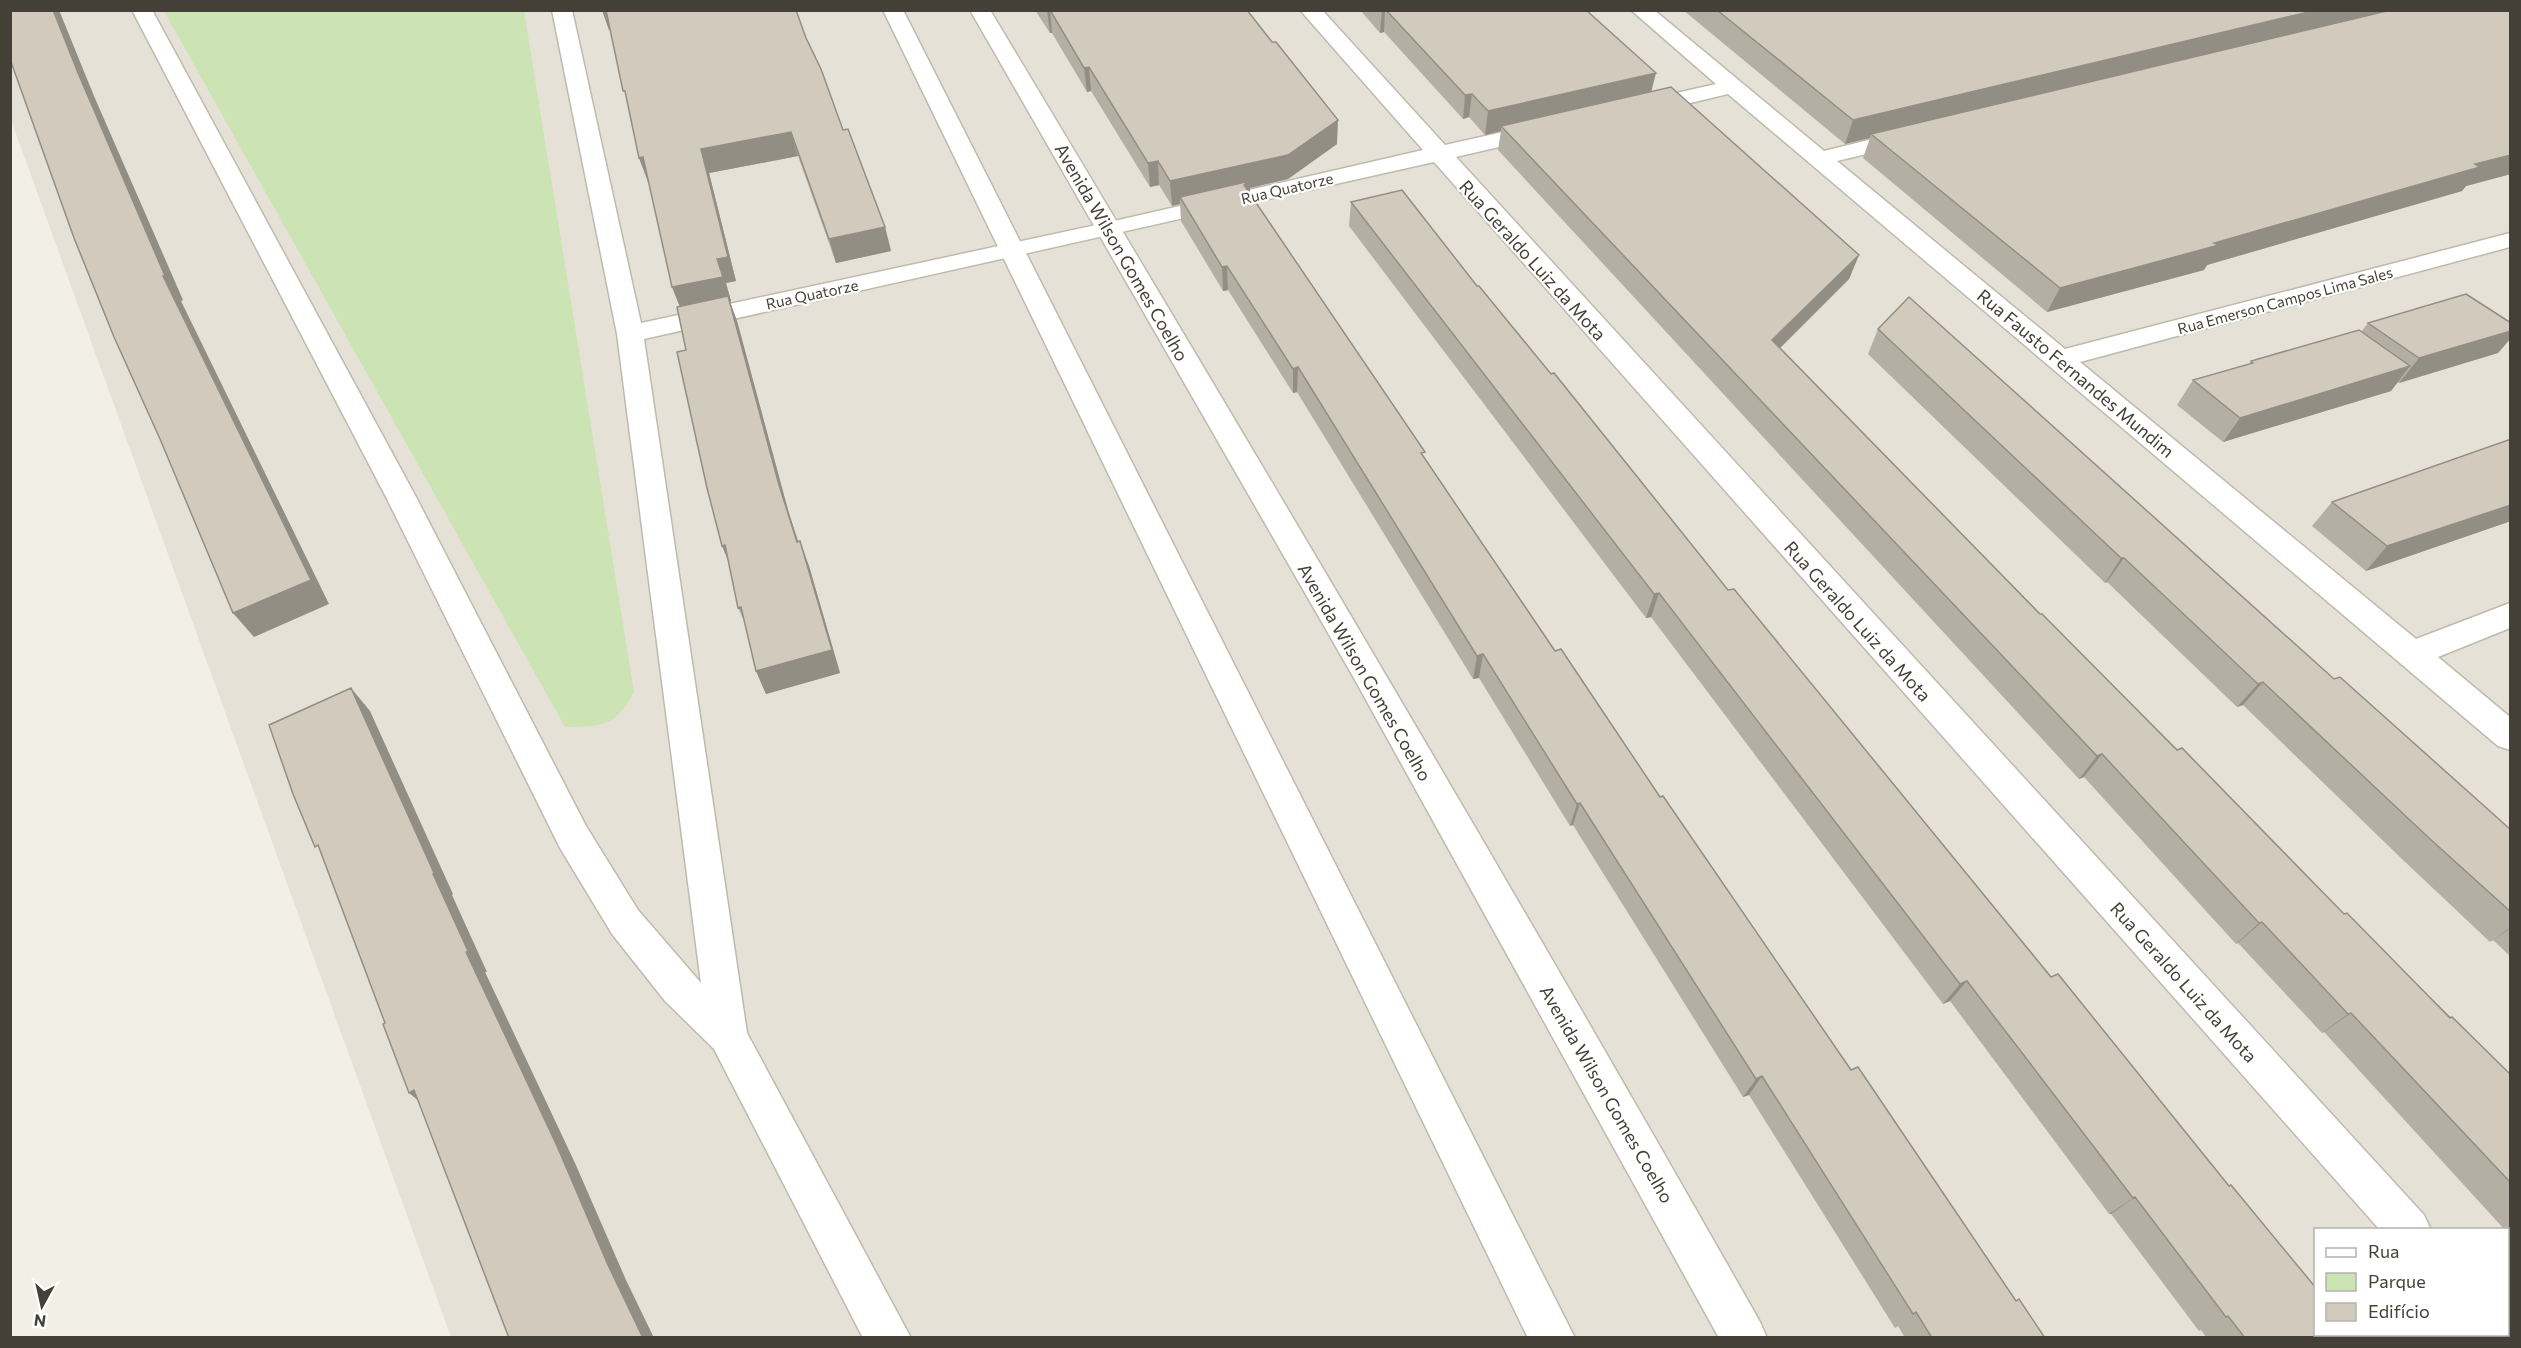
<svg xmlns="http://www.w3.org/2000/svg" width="2521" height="1348" font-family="Commissioner,sans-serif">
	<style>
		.residential { fill: #e5e1d6; fill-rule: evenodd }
		.green { fill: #cce3b3 }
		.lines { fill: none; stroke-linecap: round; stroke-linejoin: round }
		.minor-casing { stroke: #bfbaad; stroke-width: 3 }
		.tertiary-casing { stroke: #bfbaad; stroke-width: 3 }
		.minor { fill: #fff; fill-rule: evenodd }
		.tertiary { fill: #fff; fill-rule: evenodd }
		.wall { fill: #b5afa3 }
		.shaded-wall { fill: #938e84 }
		.building { fill: #d2cbbd; stroke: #938e84; stroke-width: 1.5 }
		.labels { text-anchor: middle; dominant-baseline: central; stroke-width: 4.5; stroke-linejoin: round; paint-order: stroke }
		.far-street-label { font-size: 15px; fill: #443f37; stroke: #fff }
		.street-label { font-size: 18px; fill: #443f37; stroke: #fff }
	</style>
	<rect width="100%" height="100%" fill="#f2efe7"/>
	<path class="residential" d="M 11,10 L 2510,11 L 2510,1337 L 451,1337 L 11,120 ZM 2316,1230 L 2508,1230 L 2508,1334 L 2316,1334 Z"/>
	<path class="green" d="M 164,11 L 524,11 L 634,692 C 615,727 603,726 565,727 Z"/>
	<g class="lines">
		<g class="minor-casing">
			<path id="minor" d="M 132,10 L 152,10 L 416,497 L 586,826 L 638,910 L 701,983 L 617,334 L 552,10 L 572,10 L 641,323 L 1110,222 L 1423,150 L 1300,10 L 1322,10 L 1445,145 L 1543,123 L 1551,125 L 1554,130 L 1551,135 L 1456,157 L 2424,1215 L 2431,1230 L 2380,1230 L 1434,162 L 644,339 L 747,1033 L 911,1338 L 863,1338 L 714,1049 L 665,1001 L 612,934 L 560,848 L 386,497 Z
				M 1631,10 L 1654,10 L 1824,151 L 1909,130 L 1917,132 L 1920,137 L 1917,142 L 1837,161 L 2065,349 L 2510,233 L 2510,247 L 2080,362 L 2416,639 L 2510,603 L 2510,628 L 2438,657 L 2510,717 L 2510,750 L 2498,746 L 1728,94 L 1640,115 L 1632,113 L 1629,108 L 1632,103 L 1716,84 Z
				M 2508,1312 L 2510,1314 L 2510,1338 L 2484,1338 L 2482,1334 L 2508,1334 Z"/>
		</g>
		<g class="tertiary-casing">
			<path id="tertiary" d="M 883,10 L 903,10 L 1575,1338 L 1528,1338 Z
				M 970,10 L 990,10 C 1251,445 1510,881 1760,1322 L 1767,1338 L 1719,1338 L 1355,680 Z"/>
		</g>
		<use href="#minor" class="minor"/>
		<use href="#tertiary" class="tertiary"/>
	</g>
	<path class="wall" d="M 602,10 L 806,38 L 843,130 L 885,227 L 891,251 L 836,263 L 798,156 L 709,173 L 736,281 L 726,283 L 731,301 L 730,302 L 737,321 L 788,510 L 798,542 L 809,566 L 840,673 L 766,694 L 756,671 L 744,621 L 738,608 L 686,350 L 680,307 L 672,287 L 649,182 L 639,158 L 628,104 L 610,30 L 609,30 Z
		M 1035,10 L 1247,10 L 1337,144 L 1288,179 L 1250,188 L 1250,193 L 1424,457 L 1555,651 L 1660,797 L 1851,1070 L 2016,1301 L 2045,1338 L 1905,1338 L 1898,1326 L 1895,1328 L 1749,1095 L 1743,1097 L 1573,825 L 1570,826 L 1479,678 L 1473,679 L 1297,392 L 1293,393 L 1228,290 L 1223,291 L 1181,221 L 1180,204 L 1172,206 L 1159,185 L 1150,187 L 1091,91 L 1087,92 L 1052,33 L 1050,33 Z
		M 1360,10 L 1586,10 L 1651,92 L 1859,255 L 1849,279 L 1780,348 L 2040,614 L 2344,914 L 2511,1075 L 2511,1235 L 2508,1232 L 2508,1230 L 2505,1230 L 2324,1032 L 2322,1033 L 2238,943 L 2236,944 L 2084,777 L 2079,779 L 1498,150 L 1501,131 L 1485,135 L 1469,117 L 1463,119 L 1384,32 L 1380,33 Z
		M 1683,10 L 2511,10 L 2511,174 L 2466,186 L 2462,191 L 2207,265 L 2204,270 L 2047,312 L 1863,158 L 1870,138 L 1845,144 Z
		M 1351,202 L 1477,286 L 2316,1335 L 2358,1338 L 2207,1338 L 2201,1330 L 2199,1331 L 2111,1214 L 2109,1214 L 1950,1001 L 1943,1004 L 1651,617 L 1646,618 L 1349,226 Z
		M 2368,323 L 2511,323 L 2511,338 L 2498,353 L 2399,383 L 2398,382 L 2391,391 L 2223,442 L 2177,405 L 2193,380 L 2249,364 L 2251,361 L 2361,332 Z
		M 1878,329 L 2334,679 L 2511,830 L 2511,957 L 2493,940 L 2490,942 L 2402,859 L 2243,705 L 2237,707 L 2107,582 L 2105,583 L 1868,354 Z
		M 2511,439 L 2511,521 L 2366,571 L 2312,526 L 2332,502 Z"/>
	<path class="shaded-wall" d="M 53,10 L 59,10 L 94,96 L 183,300 L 181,301 L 329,604 L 254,637 L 233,613 L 163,276 L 78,73 Z
		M 602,10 L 607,10 L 614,29 L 609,30 Z
		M 1047,10 L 1050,10 L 1052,33 L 1050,33 Z
		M 1382,10 L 1385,10 L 1384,32 L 1380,33 Z
		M 2317,10 L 2399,10 L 1871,134 L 1870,138 L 1845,144 L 1853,120 Z
		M 1089,67 L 1091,91 L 1087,92 L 1084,68 Z
		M 1656,73 L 1650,97 L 1501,126 L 1501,131 L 1485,135 L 1488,111 Z
		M 1472,94 L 1469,117 L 1463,119 L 1465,95 Z
		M 1338,120 L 1337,144 L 1288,179 L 1250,188 L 1250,206 L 1180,197 L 1180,204 L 1172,206 L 1170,181 Z
		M 791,132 L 798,156 L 709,173 L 736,281 L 726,283 L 731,301 L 730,302 L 737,321 L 788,510 L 806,566 L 682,312 L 672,287 L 717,259 L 701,149 Z
		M 2511,155 L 2511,174 L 2466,186 L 2462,191 L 2207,265 L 2204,270 L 2047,312 L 2060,288 L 2214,243 L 2475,164 Z
		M 643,157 L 652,181 L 648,182 L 639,158 Z
		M 1158,161 L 1159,185 L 1150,187 L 1148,163 Z
		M 885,227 L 891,251 L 836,263 L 829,239 Z
		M 1859,255 L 1849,279 L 1764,364 L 1772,340 Z
		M 1227,266 L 1228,290 L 1223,291 L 1222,267 Z
		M 2511,331 L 2511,338 L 2498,353 L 2399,383 L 2419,358 Z
		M 2410,366 L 2391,391 L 2223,442 L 2240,418 Z
		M 1298,367 L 1297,392 L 1293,393 L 1293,369 Z
		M 2511,505 L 2511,521 L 2366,571 L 2387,546 Z
		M 800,541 L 809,566 L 840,673 L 766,694 L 756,671 Z
		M 725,545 L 732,570 L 722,546 Z
		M 2121,558 L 2124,558 L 2107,582 L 2105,583 Z
		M 1659,593 L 1651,617 L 1646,618 L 1654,594 Z
		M 1483,654 L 1479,678 L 1473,679 L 1477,656 Z
		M 2263,682 L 2243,705 L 2237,707 L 2258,684 Z
		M 351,688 L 370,711 L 453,894 L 452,895 L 487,972 L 485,972 L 575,1163 L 626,1280 L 654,1338 L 643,1338 L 608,1265 L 466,952 Z
		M 2102,754 L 2084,777 L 2079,779 L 2097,756 Z
		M 1580,803 L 1573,825 L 1570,826 L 1577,804 Z
		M 2262,922 L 2238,943 L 2236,944 L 2259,923 Z
		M 2511,927 L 2511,928 L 2490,942 Z
		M 1967,981 L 1950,1001 L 1943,1004 L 1960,984 Z
		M 2351,1013 L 2324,1032 L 2322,1033 L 2348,1014 Z
		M 1762,1076 L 1749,1095 L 1743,1097 L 1756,1079 Z
		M 414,1090 L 431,1111 L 409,1093 Z
		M 2135,1197 L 2111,1214 L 2109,1214 L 2133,1198 Z"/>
	<path class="building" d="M 10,10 L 53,10 L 78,73 L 165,276 L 163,276 L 311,580 L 233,613 L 160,439 L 114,337 L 74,238 L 10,59 Z
		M 606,10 L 796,10 L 806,38 L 821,69 L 843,130 L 848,129 L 885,227 L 829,239 L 791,132 L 701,149 L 728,257 L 717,259 L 723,277 L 672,287 L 643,157 L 639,158 L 625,91 L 623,91 Z
		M 1050,10 L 1247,10 L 1272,42 L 1276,42 L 1338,120 L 1288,155 L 1170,181 L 1158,161 L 1148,163 L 1089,67 L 1084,68 Z
		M 1386,10 L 1586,10 L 1656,73 L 1488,111 L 1472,94 L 1465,95 Z
		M 1717,10 L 2317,10 L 1853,120 Z
		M 2391,10 L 2511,10 L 2511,155 L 2475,164 L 2480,167 L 2214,243 L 2219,245 L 2060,288 L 1871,134 Z
		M 1671,87 L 1859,255 L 1772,340 L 2040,614 L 2042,614 L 2177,750 L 2182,748 L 2344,914 L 2347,913 L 2450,1018 L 2452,1017 L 2511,1075 L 2511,1183 L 2351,1013 L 2348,1014 L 2262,922 L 2259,923 L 2102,754 L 2097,756 L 1501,126 Z
		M 1250,181 L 1244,185 L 1425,452 L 1421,453 L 1555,651 L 1561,649 L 1660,797 L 1663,796 L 1851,1070 L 1858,1067 L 2016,1301 L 2019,1299 L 2045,1338 L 1932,1338 L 1916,1312 L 1913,1314 L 1762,1076 L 1756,1079 L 1580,803 L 1577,804 L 1483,654 L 1477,656 L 1298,367 L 1293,369 L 1227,266 L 1222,267 L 1180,197 Z
		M 1402,190 L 1477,286 L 1479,286 L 1551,374 L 1554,373 L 1728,590 L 1734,589 L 2051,977 L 2058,974 L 2229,1186 L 2231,1185 L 2316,1288 L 2316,1335 L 2356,1335 L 2358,1338 L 2245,1338 L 2228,1316 L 2226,1317 L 2135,1197 L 2133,1198 L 1967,981 L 1960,984 L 1659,593 L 1654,594 L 1351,202 Z
		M 2466,294 L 2511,323 L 2511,331 L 2419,358 L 2368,323 Z
		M 728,296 L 779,485 L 797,542 L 800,541 L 832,650 L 756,671 L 741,607 L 738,608 L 725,545 L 722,546 L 707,488 L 677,352 L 686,350 L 677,307 Z
		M 1909,297 L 2334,679 L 2340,677 L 2511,830 L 2511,912 L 2429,838 L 2263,682 L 2258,684 L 2124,558 L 2121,558 L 1878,329 Z
		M 2359,330 L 2410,366 L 2240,418 L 2193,380 L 2253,363 L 2251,361 Z
		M 2511,439 L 2511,505 L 2387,546 L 2332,502 Z
		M 351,688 L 434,873 L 433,874 L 468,951 L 466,952 L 557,1146 L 608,1265 L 643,1338 L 509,1338 L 414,1090 L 409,1093 L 383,1024 L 385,1023 L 318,845 L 315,847 L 293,794 L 269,725 Z"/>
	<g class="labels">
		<g class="far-street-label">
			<text transform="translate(1287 188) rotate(-13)">Rua Quatorze</text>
			<text transform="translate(812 294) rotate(-12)">Rua Quatorze</text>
			<text transform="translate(2285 300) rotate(-15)">Rua Emerson Campos Lima Sales</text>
		</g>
		<g class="street-label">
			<text transform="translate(1122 252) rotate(60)">Avenida Wilson Gomes Coelho</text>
			<text transform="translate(1533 260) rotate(48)">Rua Geraldo Luiz da Mota</text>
			<text transform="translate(2076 373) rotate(40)">Rua Fausto Fernandes Mundim</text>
			<text transform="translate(1858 621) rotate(48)">Rua Geraldo Luiz da Mota</text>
			<text transform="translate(1365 672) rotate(60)">Avenida Wilson Gomes Coelho</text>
			<text transform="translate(2184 982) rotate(48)">Rua Geraldo Luiz da Mota</text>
			<text transform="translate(1607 1094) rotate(60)">Avenida Wilson Gomes Coelho</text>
		</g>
	</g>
	<rect width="2521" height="1348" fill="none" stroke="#443f37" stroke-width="24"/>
	<rect x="2314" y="1228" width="195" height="108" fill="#ffffff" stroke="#b4b2af" stroke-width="1.5"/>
	<rect x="2326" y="1248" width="30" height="9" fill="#ffffff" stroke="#b4b2af" stroke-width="1.5"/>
	<text x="2368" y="1258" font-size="18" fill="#443f37">Rua</text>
	<rect x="2326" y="1273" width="30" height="18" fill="#cce3b3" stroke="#b4b2af" stroke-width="1.5"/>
	<text x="2368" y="1288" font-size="18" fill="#443f37">Parque</text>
	<rect x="2326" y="1303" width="30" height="18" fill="#d2cbbd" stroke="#b4b2af" stroke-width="1.5"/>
	<text x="2368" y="1318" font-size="18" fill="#443f37">Edifício</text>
	<g transform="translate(42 1306) rotate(188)" stroke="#ffffff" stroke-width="4.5" paint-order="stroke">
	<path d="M0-4.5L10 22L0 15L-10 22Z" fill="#443f37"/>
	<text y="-9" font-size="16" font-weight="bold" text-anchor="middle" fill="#443f37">N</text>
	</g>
</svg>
